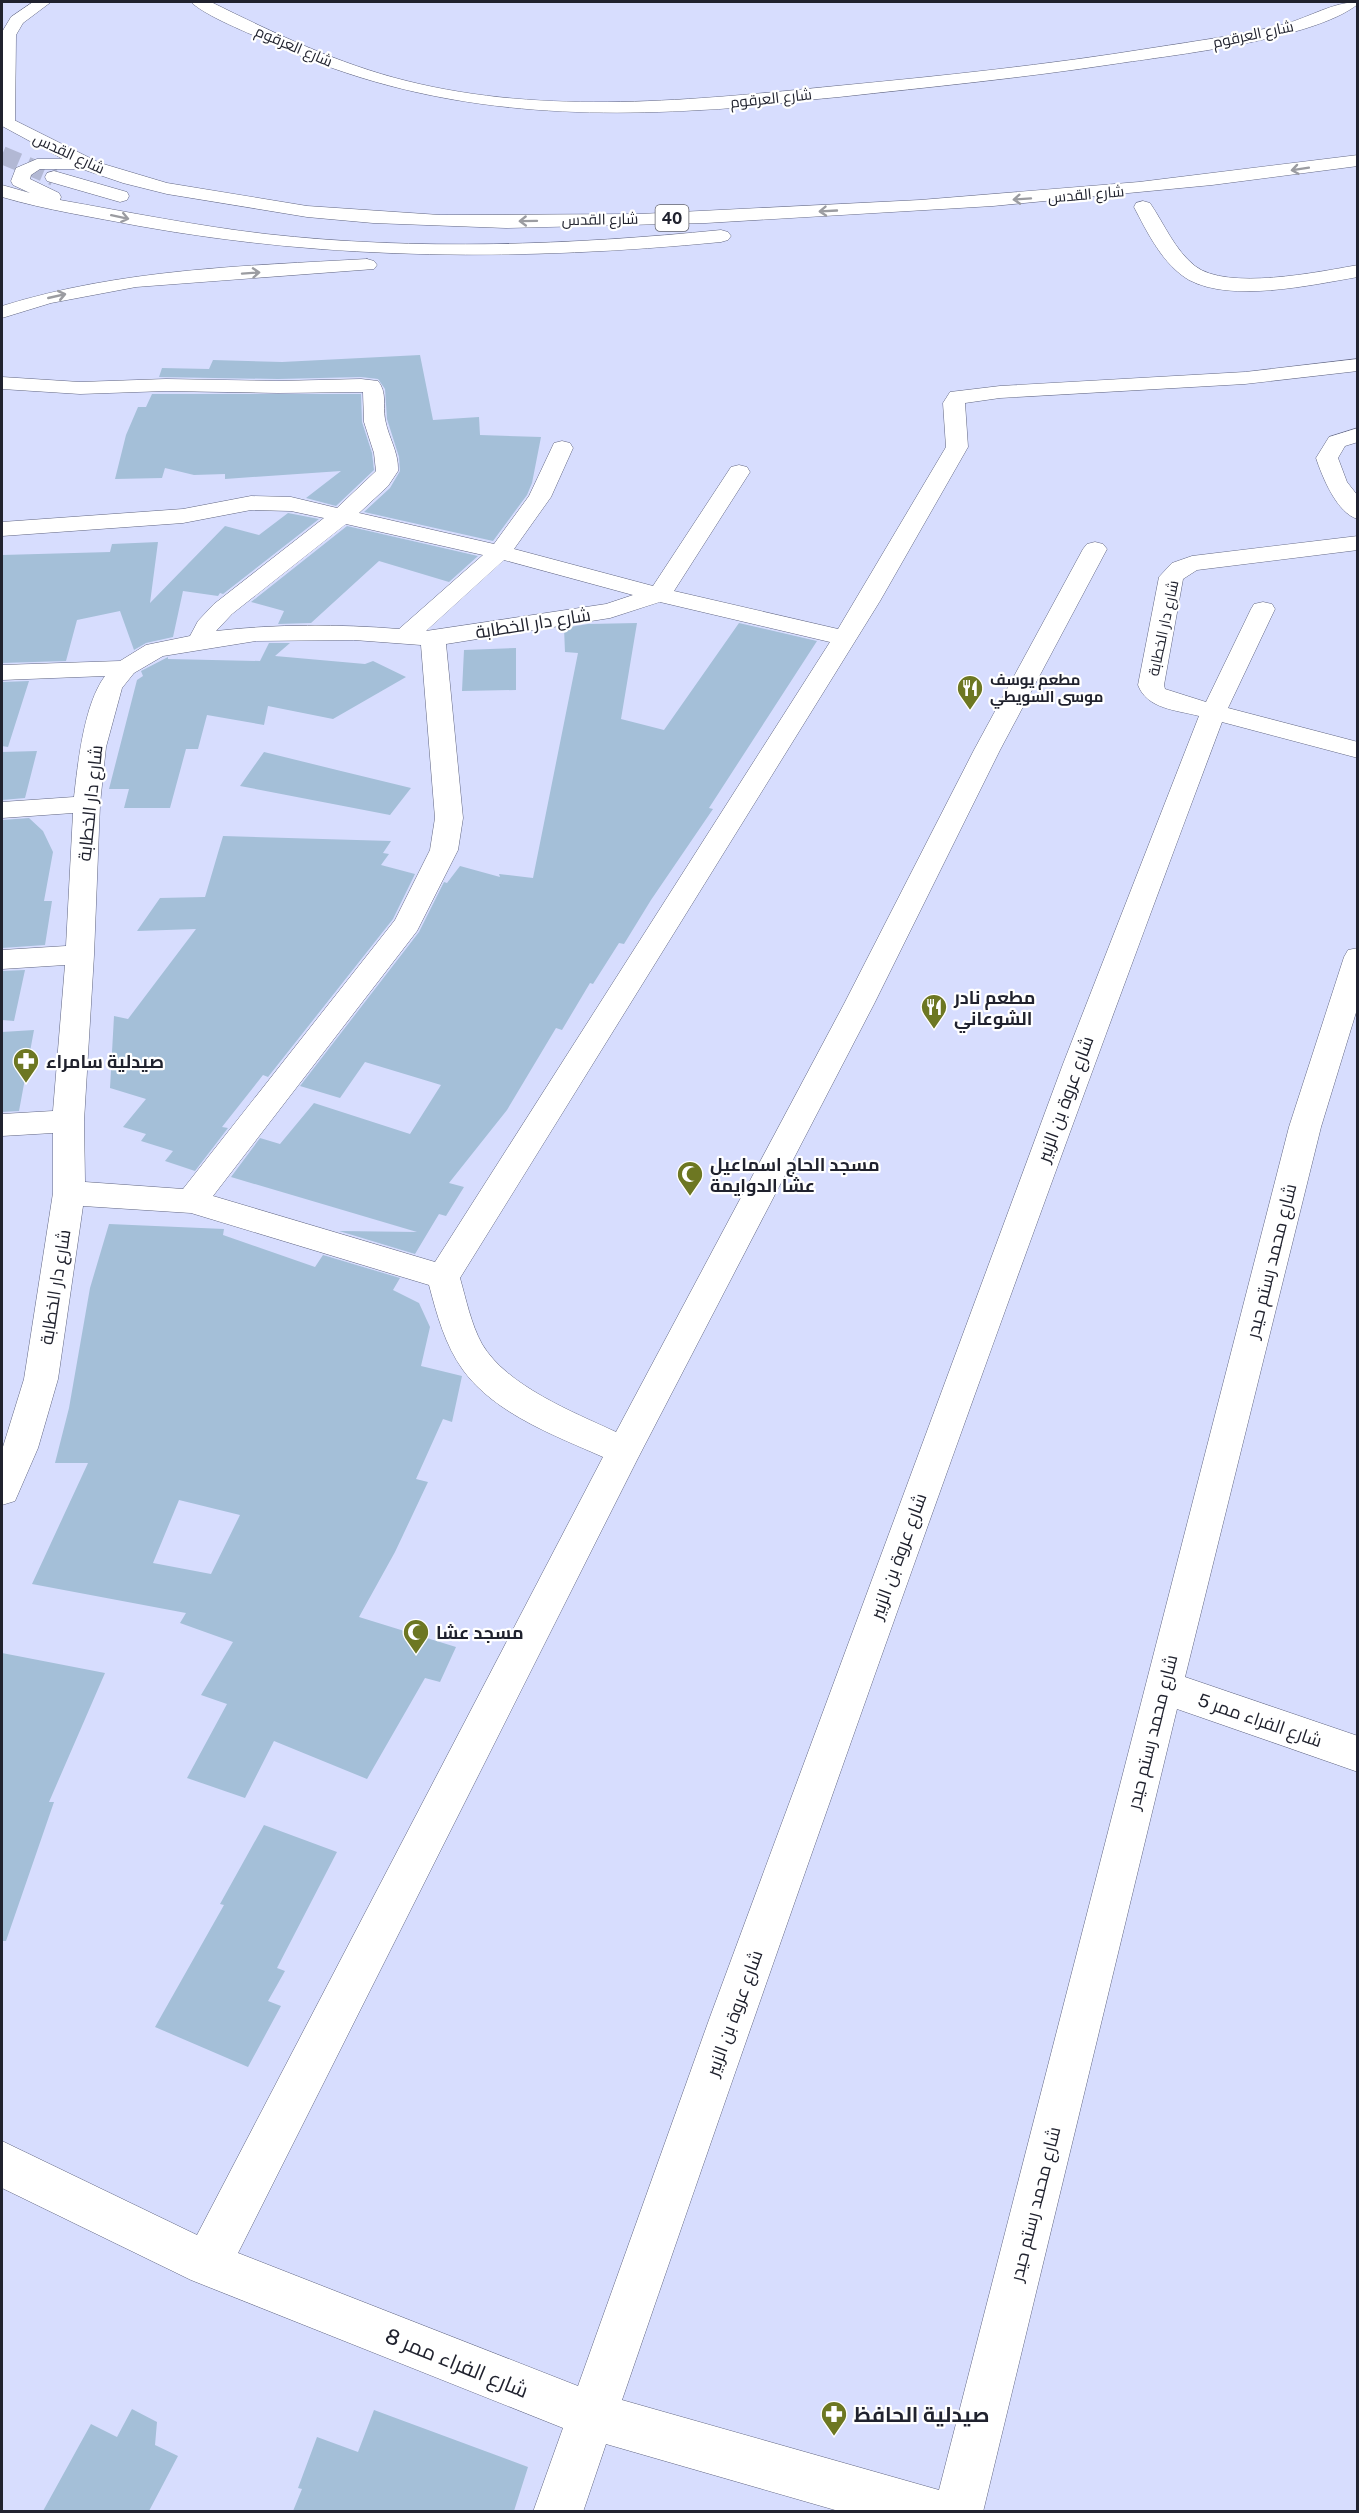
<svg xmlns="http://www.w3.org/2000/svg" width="1359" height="2513" font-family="'Public Sans',Cairo,sans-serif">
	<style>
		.building { fill: #a4bfd8; fill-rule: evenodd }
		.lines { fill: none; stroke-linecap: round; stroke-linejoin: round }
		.trunk-tunnel { stroke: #b2b8d4; stroke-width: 18; stroke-dasharray: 18 9; stroke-linecap: butt }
		.minor-casing { stroke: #616682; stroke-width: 1 }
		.secondary-casing { stroke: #616682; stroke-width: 1 }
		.trunk-casing { stroke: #616682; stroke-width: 1 }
		.minor { fill: #fff; fill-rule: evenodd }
		.secondary { fill: #fff; fill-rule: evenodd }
		.trunk { fill: #fff; fill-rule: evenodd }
		.oneway { stroke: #9b9ca1 }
		.labels { text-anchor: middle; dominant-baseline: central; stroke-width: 4.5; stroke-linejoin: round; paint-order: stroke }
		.far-street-label { font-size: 15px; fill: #20222e; stroke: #fff }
		.far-poi-label { font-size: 15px; font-weight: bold; fill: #20222e; stroke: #fff; text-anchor: start }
		.shield { fill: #fff; stroke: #63646d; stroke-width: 1.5 }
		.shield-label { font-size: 16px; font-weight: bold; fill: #20222e }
		.street-label { font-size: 18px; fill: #20222e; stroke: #fff }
		.poi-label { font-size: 18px; font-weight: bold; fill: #20222e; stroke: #fff; text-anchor: start }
		.near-street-label { font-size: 21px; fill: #20222e; stroke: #fff }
		.near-poi-label { font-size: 21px; font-weight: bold; fill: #20222e; stroke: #fff; text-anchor: start }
	</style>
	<rect width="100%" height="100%" fill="#d7ddfe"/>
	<path class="building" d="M 420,355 L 433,420 L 479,417 L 480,435 L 541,437 L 532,483 L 527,495 L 493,541 L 364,512 L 390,488 L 400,471 L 399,457 L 387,419 L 385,389 L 378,379 L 361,377 L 278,379 L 159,377 L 162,368 L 209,369 L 213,360 L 282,362 Z
		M 152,394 L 361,394 L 362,422 L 372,453 L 374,470 L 336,506 L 306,498 L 341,471 L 225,479 L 225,474 L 194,475 L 165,468 L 162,478 L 115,479 L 126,435 L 138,407 L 146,407 Z
		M 288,513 L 319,519 L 223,594 L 220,593 L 218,596 L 183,591 L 173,637 L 146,643 L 134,650 L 120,611 L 77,620 L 66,661 L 2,663 L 2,555 L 110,552 L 112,544 L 158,542 L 150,603 L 225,526 L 259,535 Z
		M 347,526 L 478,556 L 449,582 L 379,561 L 311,623 L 278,624 L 284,611 L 251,602 Z
		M 637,623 L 621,719 L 664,730 L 739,623 L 817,641 L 709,808 L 713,809 L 651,900 L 624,944 L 619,943 L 593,984 L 590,983 L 562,1030 L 556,1028 L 507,1110 L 449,1183 L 464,1187 L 446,1216 L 439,1214 L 415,1254 L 339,1231 L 417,1232 L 231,1177 L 260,1138 L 280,1144 L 314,1103 L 410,1134 L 441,1085 L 365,1062 L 340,1098 L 300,1086 L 419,932 L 444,882 L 447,883 L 460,866 L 500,877 L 499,874 L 533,878 L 578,653 L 565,652 L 564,628 L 588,624 Z
		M 269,643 L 290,643 L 275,656 L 365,664 L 373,661 L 406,677 L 333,719 L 268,706 L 264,725 L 207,715 L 198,749 L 186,749 L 170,808 L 124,808 L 129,789 L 109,789 L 137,680 L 143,676 L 141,671 L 168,657 L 168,659 L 260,661 Z
		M 516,648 L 516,690 L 462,691 L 464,650 Z
		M 29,681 L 8,747 L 2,746 L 2,682 Z
		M 37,751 L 25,798 L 2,800 L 2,752 Z
		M 264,752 L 341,771 L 411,788 L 390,815 L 240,786 Z
		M 29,818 L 43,831 L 53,852 L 44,901 L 52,901 L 45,945 L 2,948 L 2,820 Z
		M 223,836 L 391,841 L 383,853 L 389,854 L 381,865 L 415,874 L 393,919 L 268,1077 L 263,1075 L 222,1127 L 228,1128 L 195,1171 L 165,1161 L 173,1151 L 141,1141 L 146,1134 L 123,1127 L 146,1099 L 110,1088 L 114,1016 L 128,1019 L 196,929 L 137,931 L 160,898 L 205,897 Z
		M 25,970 L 14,1021 L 2,1020 L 2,971 Z
		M 34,1030 L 19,1111 L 2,1112 L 2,1032 Z
		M 109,1224 L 224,1229 L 223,1235 L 315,1267 L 323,1255 L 400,1278 L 393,1290 L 419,1303 L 430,1327 L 421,1366 L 462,1376 L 452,1422 L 443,1419 L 416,1479 L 428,1482 L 395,1552 L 359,1617 L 456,1647 L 440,1682 L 425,1678 L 367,1779 L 274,1741 L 245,1798 L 187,1778 L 227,1704 L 201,1695 L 233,1642 L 180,1623 L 186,1613 L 32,1584 L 88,1463 L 55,1463 L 69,1408 L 90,1288 ZM 179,1500 L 240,1515 L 211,1574 L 153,1563 Z
		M 2,1653 L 105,1673 L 49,1802 L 54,1802 L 6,1941 L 2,1941 Z
		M 264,1825 L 337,1852 L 277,1968 L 285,1971 L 268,2001 L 281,2006 L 248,2067 L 155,2027 L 224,1905 L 220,1904 Z
		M 132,2409 L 157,2422 L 155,2445 L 178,2456 L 149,2511 L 43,2511 L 91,2424 L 117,2437 Z
		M 374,2410 L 528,2467 L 514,2511 L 293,2511 L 302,2489 L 298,2488 L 317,2437 L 358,2452 Z"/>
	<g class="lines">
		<path class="trunk-tunnel" d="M 2,155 L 54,177"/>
		<g class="minor-casing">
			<path id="minor" d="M 191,2 L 211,2 C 274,33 338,64 407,81 C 547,116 694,100 836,86 C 941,76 1047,65 1152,48 C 1196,41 1242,35 1285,24 C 1310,17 1333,2 1358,2 L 1358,4 C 1313,40 1173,55 1114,64 C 1022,78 930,87 839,97 C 793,101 747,108 701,110 C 550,119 409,107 271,43 C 251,34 205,16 191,2 Z
				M 1143,201 L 1150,203 C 1165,225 1174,249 1195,266 C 1227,291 1318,272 1358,265 L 1358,277 C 1311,285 1232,303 1189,280 C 1163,265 1147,232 1134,207 L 1136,203 Z
				M 1358,359 L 1358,371 L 1245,384 L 1000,398 L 965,403 L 968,447 L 880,601 L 460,1278 C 466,1299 471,1324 482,1344 C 507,1386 573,1412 616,1432 L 844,1004 L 974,750 L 1083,549 L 1087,544 L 1095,542 L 1103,544 L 1107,549 L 1000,750 L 874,1004 L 638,1458 L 238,2253 L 578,2386 L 710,2017 L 1063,1064 L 1199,716 C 1176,710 1147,709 1138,685 L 1159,577 L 1172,563 L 1192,556 L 1358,536 L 1358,550 L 1197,570 L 1183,579 L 1164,685 L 1165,689 L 1206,702 L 1251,609 L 1254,604 L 1263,602 L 1272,604 L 1275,609 L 1228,708 L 1358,742 L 1358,758 L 1222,722 C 1013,1278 815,1838 622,2400 L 939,2490 L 1289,1127 L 1344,957 L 1348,950 L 1358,948 L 1358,1006 L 1321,1127 L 1185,1677 L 1358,1736 L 1358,1772 L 1177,1709 L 983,2512 L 842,2512 L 606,2444 L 583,2512 L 533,2512 L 563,2428 L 191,2280 L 2,2188 L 2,2141 L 197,2235 L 603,1457 C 556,1436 495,1414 463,1370 C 445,1345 437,1315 429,1285 L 191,1213 L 83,1206 L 58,1379 L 38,1448 L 15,1501 L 2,1505 L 2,1450 L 24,1379 L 53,1193 L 53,1133 L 2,1136 L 2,1114 L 53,1111 L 65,965 L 2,969 L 2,950 L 66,946 L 73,813 L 2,818 L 2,802 L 74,797 C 78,762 84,704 105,676 L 2,680 L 2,665 L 120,661 L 146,645 L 190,636 L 198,621 L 214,604 L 324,518 L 291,511 L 251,510 L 183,523 L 2,536 L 2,522 L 183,509 L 251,496 L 291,497 L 337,508 L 376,471 L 374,453 L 364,422 L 363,392 L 278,393 L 166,391 L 80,394 L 2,389 L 2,377 L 80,382 L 166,379 L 278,381 L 361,379 L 378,381 C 387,392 383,405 385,419 C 388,437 399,452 398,471 L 388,486 L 359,513 L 494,544 L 529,496 L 554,443 L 562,441 L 570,443 L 573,448 L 551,497 L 514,549 L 653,586 L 731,467 L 739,465 L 747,467 L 750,472 L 674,591 L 838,629 L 946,447 L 943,403 L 950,392 L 1000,386 L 1245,372 ZM 346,524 L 483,555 L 399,629 C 338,624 277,624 216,631 L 232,614 ZM 504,560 L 633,595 L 606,604 L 426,631 ZM 660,602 L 830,642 L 435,1262 L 213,1196 L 417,931 L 458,850 L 463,818 L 446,644 L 610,618 ZM 354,640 L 421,645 L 435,818 L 430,850 L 395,920 L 183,1189 L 85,1182 L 84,1121 L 94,955 L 100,804 L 106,747 L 122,688 L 134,673 L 163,656 L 256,641 Z
				M 1358,428 L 1358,442 L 1345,446 L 1338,458 L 1347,482 L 1358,496 L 1358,519 C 1337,514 1322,476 1316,458 L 1329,437 Z"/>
		</g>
		<g class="secondary-casing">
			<path id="secondary" d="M 33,2 L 51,2 L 23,23 L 16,35 L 15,122 L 12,126 L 2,126 L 2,32 L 11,17 Z"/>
		</g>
		<g class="trunk-casing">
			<path id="trunk" d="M 2,114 L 100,163 L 167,183 L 307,206 L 440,215 L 640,214 L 920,200 L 1139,182 L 1358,155 L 1358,166 L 1212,185 L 993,206 L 706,223 L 506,228 L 373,223 L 307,217 L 167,194 L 123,183 L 82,169 L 40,169 L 31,175 L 30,179 L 59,193 L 61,197 L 60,200 C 128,212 197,226 266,234 C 418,251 570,245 721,230 L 728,232 L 731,236 L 728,240 L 721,242 C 524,261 334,261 139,226 C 93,217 46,210 2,197 L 2,185 L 30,193 L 13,185 L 11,181 L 16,168 L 37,159 L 63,159 L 2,126 Z
				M 54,171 L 127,192 L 129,196 L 127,200 L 120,202 L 47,181 L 45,177 L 47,173 Z
				M 367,259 L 374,261 L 377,265 L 374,269 L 136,287 L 51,303 L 2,318 L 2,306 C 121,269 243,266 367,259 Z"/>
		</g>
		<use href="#minor" class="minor"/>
		<use href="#secondary" class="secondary"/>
		<use href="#trunk" class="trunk"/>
	</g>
	<defs><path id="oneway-shaft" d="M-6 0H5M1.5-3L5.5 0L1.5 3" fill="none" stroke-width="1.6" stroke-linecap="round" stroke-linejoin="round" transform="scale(1.5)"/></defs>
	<g class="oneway">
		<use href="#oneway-shaft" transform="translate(1300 169) rotate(171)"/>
		<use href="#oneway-shaft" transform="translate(1022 199) rotate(176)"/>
		<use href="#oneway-shaft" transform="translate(828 211) rotate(177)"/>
		<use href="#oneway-shaft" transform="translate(120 217) rotate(12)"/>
		<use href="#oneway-shaft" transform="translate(528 221) rotate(179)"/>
		<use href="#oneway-shaft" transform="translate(251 273) rotate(-4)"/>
		<use href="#oneway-shaft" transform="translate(57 296) rotate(-13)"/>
	</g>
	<defs>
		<g id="restaurant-pin" transform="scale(1.35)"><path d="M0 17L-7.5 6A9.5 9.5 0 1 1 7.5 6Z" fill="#6d7722" stroke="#fff"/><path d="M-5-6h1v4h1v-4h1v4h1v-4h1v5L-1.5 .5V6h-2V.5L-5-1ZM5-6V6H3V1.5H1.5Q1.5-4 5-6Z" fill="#fff"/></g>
		<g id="pharmacy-pin" transform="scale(1.35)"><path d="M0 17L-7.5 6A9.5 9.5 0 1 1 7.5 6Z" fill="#6d7722" stroke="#fff"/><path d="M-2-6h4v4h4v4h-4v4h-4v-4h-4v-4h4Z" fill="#fff"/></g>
		<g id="mosque-pin" transform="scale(1.35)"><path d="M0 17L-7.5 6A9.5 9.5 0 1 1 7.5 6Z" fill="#6d7722" stroke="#fff"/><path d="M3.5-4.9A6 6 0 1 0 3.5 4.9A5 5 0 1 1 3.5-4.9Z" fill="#fff"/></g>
	</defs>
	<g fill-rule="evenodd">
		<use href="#restaurant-pin" x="970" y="688"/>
		<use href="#restaurant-pin" x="934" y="1007"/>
		<use href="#pharmacy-pin" x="26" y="1061"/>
		<use href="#mosque-pin" x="690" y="1174"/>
		<use href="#mosque-pin" x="416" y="1632"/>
		<use href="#pharmacy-pin" x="834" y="2414"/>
	</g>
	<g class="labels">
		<g class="far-street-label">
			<text transform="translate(1253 34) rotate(-12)">شارع العرقوم</text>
			<text transform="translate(294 46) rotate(23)">شارع العرقوم</text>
			<text transform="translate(771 98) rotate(-6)">شارع العرقوم</text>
			<text transform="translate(69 153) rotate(25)">شارع القدس</text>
			<text transform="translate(1086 194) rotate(-5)">شارع القدس</text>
			<text transform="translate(600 219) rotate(-1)">شارع القدس</text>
			<text transform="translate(1163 628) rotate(-78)">شارع دار الخطابة</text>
		</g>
		<g class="far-poi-label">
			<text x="990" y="679">مطعم يوسف<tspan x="990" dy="17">موسى السويطي</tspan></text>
		</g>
		<rect class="shield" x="655.5" y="205" width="33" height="26" rx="4.5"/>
		<g class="shield-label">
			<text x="672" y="218">40</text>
		</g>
		<g class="street-label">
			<text transform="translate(533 623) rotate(-9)">شارع دار الخطابة</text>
			<text transform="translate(90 803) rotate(-84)">شارع دار الخطابة</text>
			<text transform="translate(1065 1099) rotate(-70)">شارع عروة بن الزبير</text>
			<text transform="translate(1271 1261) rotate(-76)">شارع محمد رستم حيدر</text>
			<text transform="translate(55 1287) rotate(-81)">شارع دار الخطابة</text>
			<text transform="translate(898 1556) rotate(-70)">شارع عروة بن الزبير</text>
			<text transform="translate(1260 1720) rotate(19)">شارع الفراء ممر 5</text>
			<text transform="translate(1152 1732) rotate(-76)">شارع محمد رستم حيدر</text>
			<text transform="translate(734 2013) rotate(-70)">شارع عروة بن الزبير</text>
			<text transform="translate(1035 2204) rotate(-76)">شارع محمد رستم حيدر</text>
		</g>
		<g class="poi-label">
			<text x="954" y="997">مطعم نادر<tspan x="954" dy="21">الشوعاني</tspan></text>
			<text x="46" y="1061">صيدلية سامراء</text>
			<text x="710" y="1164">مسجد الحاج اسماعيل<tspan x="710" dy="21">عشا الدوايمة</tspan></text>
			<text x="436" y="1632">مسجد عشا</text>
		</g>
		<g class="near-street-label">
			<text transform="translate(457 2363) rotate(22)">شارع الفراء ممر 8</text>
		</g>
		<g class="near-poi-label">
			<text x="854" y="2414">صيدلية الحافظ</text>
		</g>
	</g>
	<rect width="1359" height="2513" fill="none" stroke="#20222e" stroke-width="6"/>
</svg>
